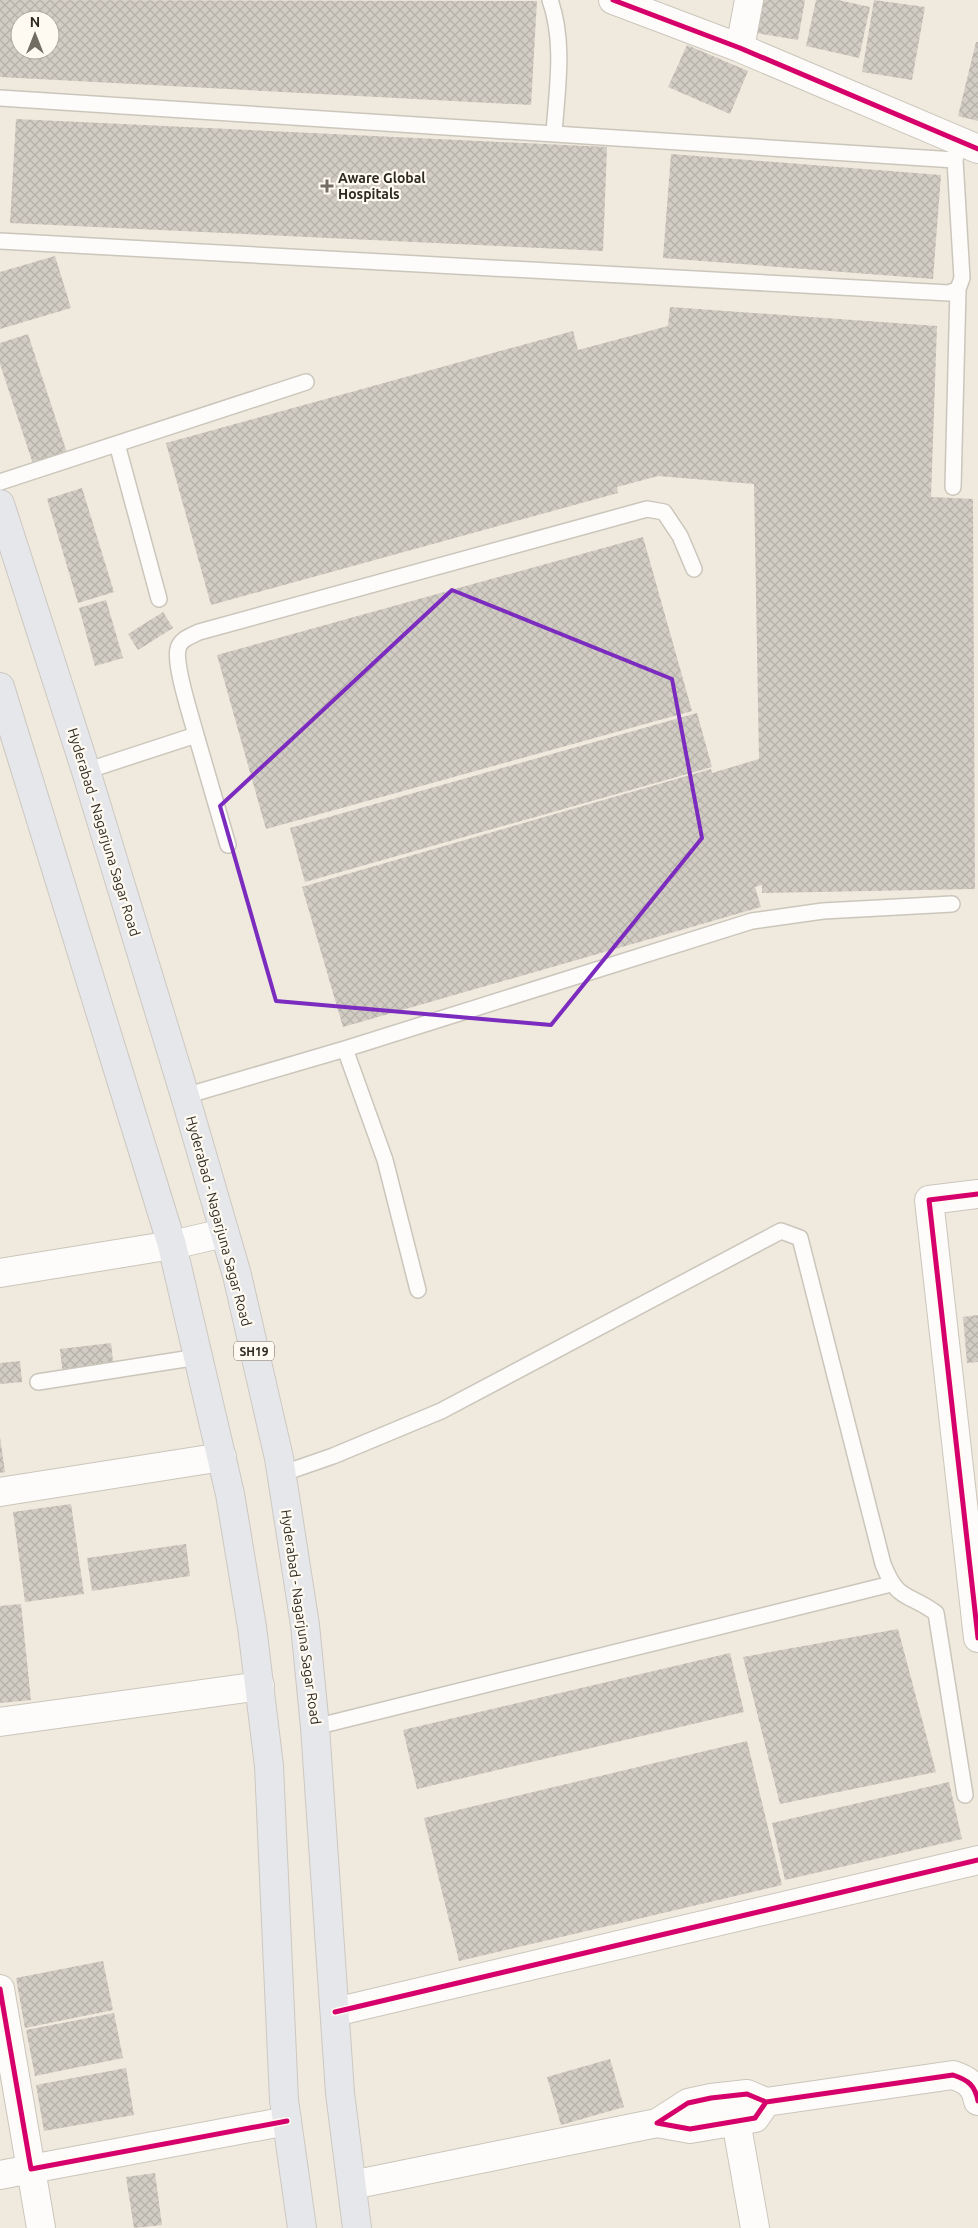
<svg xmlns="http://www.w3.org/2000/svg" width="978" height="2228" font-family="Ubuntu,sans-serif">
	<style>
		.building { fill: url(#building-cross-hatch); fill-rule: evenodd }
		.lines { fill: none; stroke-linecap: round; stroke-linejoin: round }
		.lane-casing { stroke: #cbc6bc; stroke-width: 18 }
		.street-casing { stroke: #cbc6bc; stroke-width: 30 }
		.secondary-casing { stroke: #cbc6bc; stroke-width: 30 }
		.primary-casing { stroke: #ccc8c2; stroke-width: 30 }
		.lane { stroke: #fdfcfa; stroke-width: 15 }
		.street { stroke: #fdfcfa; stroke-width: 28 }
		.secondary { stroke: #fdfcfa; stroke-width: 28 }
		.primary { stroke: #e6e7eb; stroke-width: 28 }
		.cycleway-casing { stroke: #fffaf1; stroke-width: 8 }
		.cycleway { stroke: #d6006c; stroke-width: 5 }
		.marked { fill: none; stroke: #7b2cbf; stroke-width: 4; stroke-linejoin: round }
		.poi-dot { fill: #726d63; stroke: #fffaf1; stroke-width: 2 }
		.labels { text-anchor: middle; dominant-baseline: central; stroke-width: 4.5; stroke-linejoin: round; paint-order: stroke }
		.shield { fill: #fffaf1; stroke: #6d685f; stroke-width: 1 }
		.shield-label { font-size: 12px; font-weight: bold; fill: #2e2a21 }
		.poi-label { font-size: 14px; font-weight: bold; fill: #2e2a21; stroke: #fffaf1; text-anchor: start }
		.street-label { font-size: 14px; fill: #2e2a21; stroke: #fffaf1 }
	</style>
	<defs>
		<pattern id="building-cross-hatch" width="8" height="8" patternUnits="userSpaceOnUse" patternTransform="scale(1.25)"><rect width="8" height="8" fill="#d2cdc4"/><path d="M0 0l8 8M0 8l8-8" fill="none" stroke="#b5b0a8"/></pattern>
	</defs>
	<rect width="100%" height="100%" fill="#f0e9dd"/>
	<path class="building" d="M 0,0 L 537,1 L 531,105 L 0,77 ZM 20,20 L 50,20 L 50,50 L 20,50 Z
		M 761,0 L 805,0 L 798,40 L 756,33 Z
		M 816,0 L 838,0 L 870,7 L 859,58 L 806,46 Z
		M 874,0 L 925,7 L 912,80 L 862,72 Z
		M 976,42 L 978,42 L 978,121 L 958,116 Z
		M 687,45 L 748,71 L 730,114 L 668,87 Z
		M 16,119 L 607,147 L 603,251 L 10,223 Z
		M 671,154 L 941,175 L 933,279 L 663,258 Z
		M 55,256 L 71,308 L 0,329 L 0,272 Z
		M 670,307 L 937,326 L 931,497 L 973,499 L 975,889 L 762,893 L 762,885 L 755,887 L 761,907 L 343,1027 L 302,887 L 711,769 L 712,773 L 759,759 L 754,484 L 658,476 L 617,487 L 618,493 L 211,605 L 166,443 L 573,331 L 578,350 L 668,326 Z
		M 28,334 L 67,453 L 33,464 L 0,364 L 0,343 Z
		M 82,488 L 114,592 L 78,603 L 47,499 Z
		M 643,537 L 692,711 L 266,829 L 217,655 Z
		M 106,600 L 123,658 L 95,666 L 79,608 Z
		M 163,612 L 173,628 L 138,650 L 128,634 Z
		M 697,713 L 712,767 L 305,882 L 290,828 Z
		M 978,1315 L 978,1362 L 967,1363 L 963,1317 Z
		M 111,1343 L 114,1370 L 63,1376 L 60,1349 Z
		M 20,1361 L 22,1382 L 0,1384 L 0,1363 Z
		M 0,1437 L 5,1472 L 0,1473 Z
		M 71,1504 L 84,1594 L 25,1602 L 13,1512 Z
		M 186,1544 L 190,1576 L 92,1591 L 87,1558 Z
		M 21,1604 L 31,1700 L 0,1703 L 0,1606 Z
		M 898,1629 L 936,1772 L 780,1804 L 743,1657 Z
		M 730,1653 L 744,1712 L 417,1789 L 403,1730 Z
		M 747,1741 L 782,1885 L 459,1961 L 424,1818 Z
		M 949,1782 L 962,1839 L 785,1880 L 772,1823 Z
		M 103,1961 L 113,2010 L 25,2028 L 16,1978 Z
		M 114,2013 L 123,2058 L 35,2076 L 26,2030 Z
		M 610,2059 L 624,2107 L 561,2125 L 547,2077 Z
		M 126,2068 L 134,2115 L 44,2131 L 36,2085 Z
		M 155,2173 L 162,2225 L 134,2228 L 126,2177 Z"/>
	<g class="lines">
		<g class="lane-casing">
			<path id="lane" d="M 550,0 C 565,42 557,89 554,133
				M 0,98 L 955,160 L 957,151
				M 0,241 L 949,293 L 958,289 L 962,278 L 955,160
				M 117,444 L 159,599
				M 0,482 L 306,382
				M 953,487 L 958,289
				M 196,735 L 228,845
				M 86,771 L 196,735 C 191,716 174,665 178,649 C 180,639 191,636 199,632 L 647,509 L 664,512 L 680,536 L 694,569
				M 345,1049 L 385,1160 L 418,1290
				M 185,1096 L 345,1049 L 752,921 L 823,911 L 952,904
				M 38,1382 L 198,1357
				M 281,1474 L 333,1456 L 441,1411 L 781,1231 L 800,1238 L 883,1564 C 898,1602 907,1592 936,1613 L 965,1795
				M 315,1727 L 891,1584"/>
		</g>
		<g class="street-casing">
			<path id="street" d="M 613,0 L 740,48 L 978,149
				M 740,48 L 749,0
				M 978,1194 L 929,1200 L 978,1638
				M 0,1492 L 222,1457
				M 0,1722 L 260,1686
				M 0,1989 L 31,2169 L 287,2121
				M 335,2012 L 978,1860
				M 766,2102 L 755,2118 L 690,2129 L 657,2123 L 688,2103 L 711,2098 L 747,2094 L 766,2102 L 953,2075 C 968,2080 975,2085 978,2101
				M 736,2121 L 755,2228
				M 0,2175 L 31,2169 L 41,2228
				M 352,2185 L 657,2123"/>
		</g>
		<g class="secondary-casing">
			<path id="secondary" d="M 0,1273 L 172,1245 L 224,1233"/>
		</g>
		<g class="primary-casing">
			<path id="primary" d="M 0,504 L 86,771 L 185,1096 L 237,1275 L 279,1458 L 305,1625 L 315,1727 L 340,2093 L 357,2228
				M 0,687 L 172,1245 L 230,1494 L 252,1627 L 269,1766 L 284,2100 L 302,2228"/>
		</g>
		<use href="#lane" class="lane"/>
		<use href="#street" class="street"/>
		<use href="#secondary" class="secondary"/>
		<use href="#primary" class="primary"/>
		<g class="cycleway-casing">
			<path id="cycleway" d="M 613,0 L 740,48 L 978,149
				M 978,1194 L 929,1200 L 978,1638
				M 0,1989 L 31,2169 L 287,2121
				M 335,2012 L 978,1860
				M 766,2102 L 755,2118 L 690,2129 L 657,2123 L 688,2103 L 711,2098 L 747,2094 L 766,2102 L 953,2075 C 968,2080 975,2085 978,2101"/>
		</g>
		<use href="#cycleway" class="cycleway"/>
	</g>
	<path class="marked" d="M 452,590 L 672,679 L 702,838 L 551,1025 L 276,1001 L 220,806 Z"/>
	<path class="poi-dot" d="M324.5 178.5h5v5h5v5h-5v5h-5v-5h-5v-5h5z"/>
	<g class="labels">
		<rect class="shield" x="234" y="1341.5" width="40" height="19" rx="4"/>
		<g class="shield-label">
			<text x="254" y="1351">SH19</text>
		</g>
		<g class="poi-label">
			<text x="338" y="178">Aware Global<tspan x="338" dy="16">Hospitals</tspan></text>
		</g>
		<g class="street-label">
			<text transform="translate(104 832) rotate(73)">Hyderabad - Nagarjuna Sagar Road</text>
			<text transform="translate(219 1221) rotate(75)">Hyderabad - Nagarjuna Sagar Road</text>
			<text transform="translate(301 1617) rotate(82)">Hyderabad - Nagarjuna Sagar Road</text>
		</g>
	</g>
	<g transform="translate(35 35)"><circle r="24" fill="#fffaf1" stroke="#aba79e"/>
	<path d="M0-4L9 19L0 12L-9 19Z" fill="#726d63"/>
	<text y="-8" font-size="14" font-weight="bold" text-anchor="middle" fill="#2e2a21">N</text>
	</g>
</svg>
